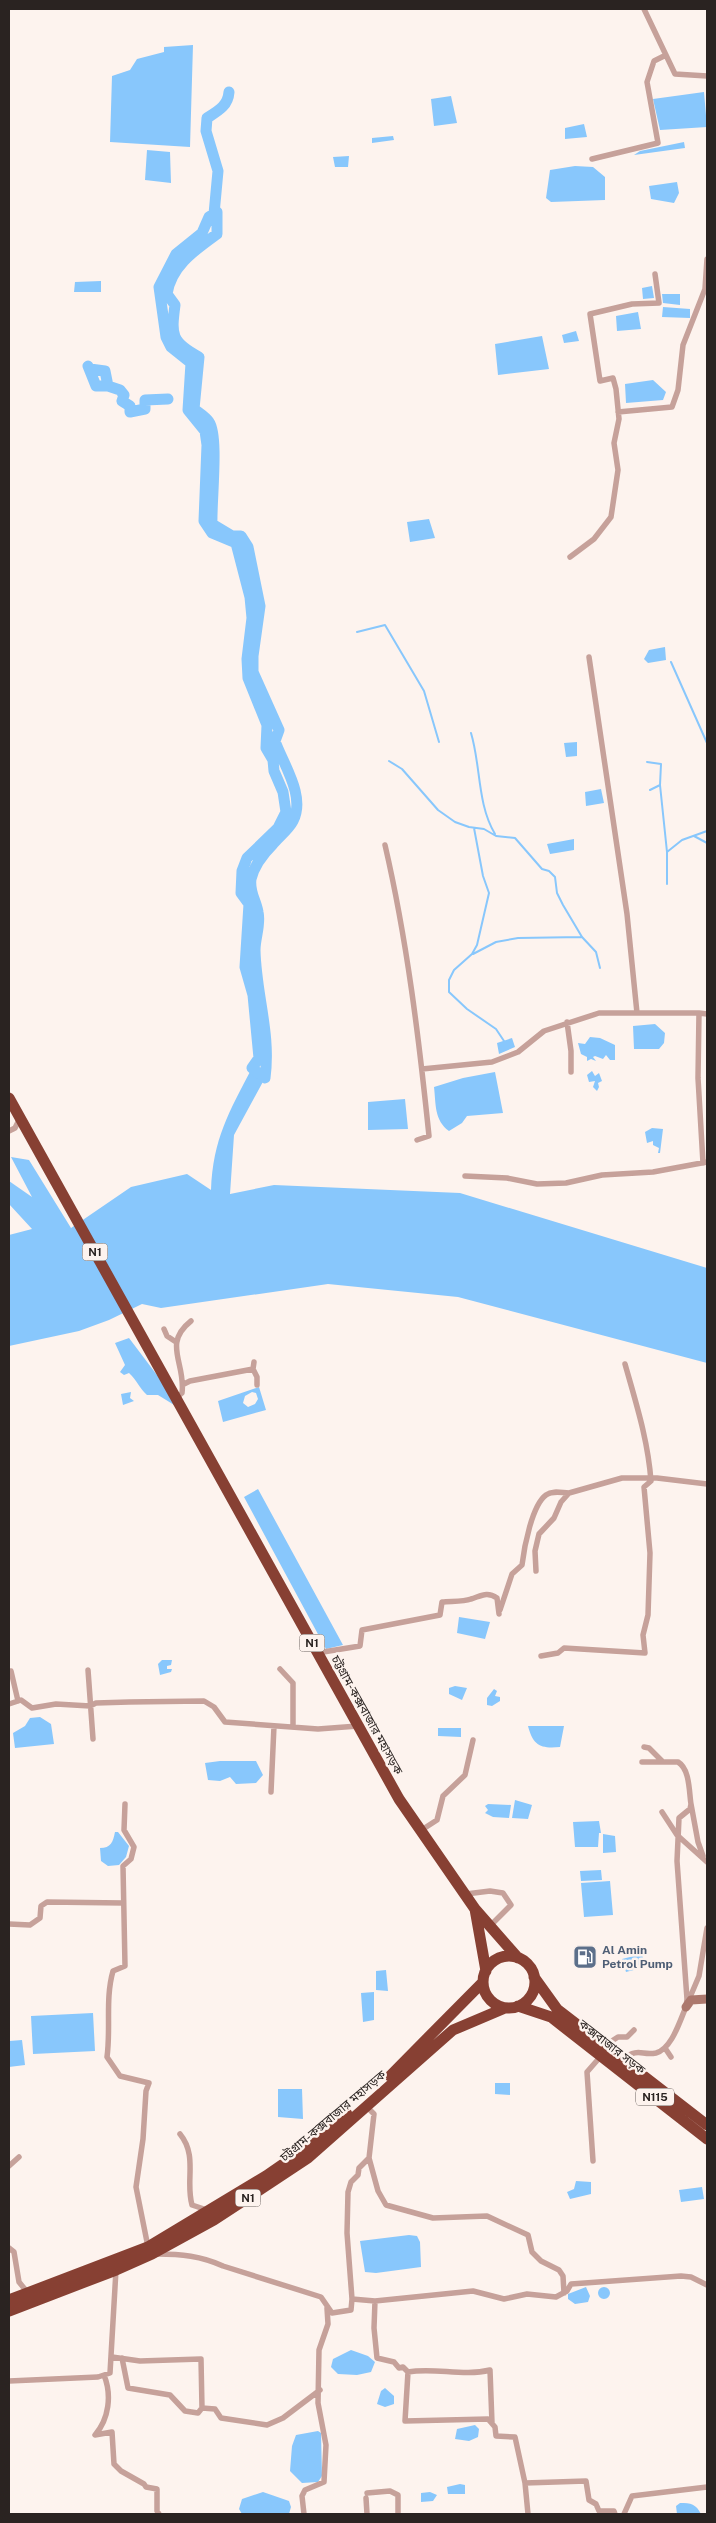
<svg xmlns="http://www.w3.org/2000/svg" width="716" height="2523" font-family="'Public Sans','Noto Sans Bengali',sans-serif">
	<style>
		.water { fill: #88c7fc; fill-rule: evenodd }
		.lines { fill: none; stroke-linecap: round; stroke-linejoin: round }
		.stream { stroke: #88c7fc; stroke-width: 2 }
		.river { stroke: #88c7fc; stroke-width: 11 }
		.street { stroke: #c6a19a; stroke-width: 5.5 }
		.secondary { stroke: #ac786d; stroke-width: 9 }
		.highway { stroke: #874033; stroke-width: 11 }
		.labels { text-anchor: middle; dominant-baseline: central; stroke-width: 5; stroke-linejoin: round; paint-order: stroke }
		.shield { fill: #fdf3ee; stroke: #69615e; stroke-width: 1 }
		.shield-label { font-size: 11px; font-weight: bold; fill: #2a2321 }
		.street-label { font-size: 12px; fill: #2a2321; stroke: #fdf3ee }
		.service-label { font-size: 12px; font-weight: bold; fill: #4e5e75; stroke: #fdf3ee; text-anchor: start }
	</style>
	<rect width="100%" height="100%" fill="#fdf3ee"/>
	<path class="water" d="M 193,45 L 190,147 L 110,142 L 112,76 L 130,70 L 137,59 L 164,52 L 164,47 Z
		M 704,92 L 707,127 L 660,130 L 653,99 Z
		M 451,96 L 457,123 L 434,126 L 431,99 Z
		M 584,124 L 587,137 L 565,139 L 565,128 Z
		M 393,136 L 394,140 L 372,143 L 372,138 Z
		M 684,142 L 685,148 L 634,155 L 640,151 Z
		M 147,150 L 170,152 L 171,183 L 145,180 Z
		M 349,156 L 348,167 L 335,167 L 333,157 Z
		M 575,166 L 593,167 L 605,177 L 605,200 L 551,202 L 546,198 L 550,170 Z
		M 677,182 L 679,193 L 674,203 L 651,199 L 649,186 Z
		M 101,281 L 101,292 L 74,292 L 75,282 Z
		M 652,286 L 654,298 L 643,299 L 642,288 Z
		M 662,294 L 680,294 L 680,305 L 663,303 Z
		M 663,307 L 690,309 L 690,318 L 662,317 Z
		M 638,312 L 641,329 L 617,331 L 616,316 Z
		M 576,331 L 579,341 L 564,343 L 562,335 Z
		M 542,336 L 549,369 L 498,375 L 495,344 Z
		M 653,380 L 666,392 L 663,400 L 626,403 L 625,384 Z
		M 429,519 L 435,538 L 410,542 L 407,522 Z
		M 665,647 L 666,660 L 648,663 L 644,659 L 649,650 Z
		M 577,742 L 577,756 L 566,757 L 564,743 Z
		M 601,789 L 604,803 L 586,806 L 585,792 Z
		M 574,839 L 574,850 L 550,854 L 547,844 Z
		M 655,1024 L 665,1033 L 664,1043 L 659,1049 L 634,1049 L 633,1026 Z
		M 590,1037 L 600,1038 L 615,1045 L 615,1060 L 610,1060 L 606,1055 L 603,1059 L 595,1056 L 593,1057 L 596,1061 L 591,1059 L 587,1061 L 587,1057 L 581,1054 L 578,1043 L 585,1044 Z
		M 512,1038 L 515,1047 L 499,1054 L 497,1043 Z
		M 252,1068 L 265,1078 L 234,1135 L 230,1194 L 274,1185 L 460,1193 L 707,1268 L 707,1363 L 458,1297 L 328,1284 L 161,1308 L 142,1304 L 109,1320 L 79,1331 L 9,1346 L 9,1235 L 32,1229 L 9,1204 L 9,1181 L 32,1197 L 11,1157 L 29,1160 L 71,1228 L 131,1187 L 187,1174 L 211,1190 C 213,1139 229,1112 252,1068 Z
		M 592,1071 L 595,1076 L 599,1073 L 602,1081 L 598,1083 L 599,1087 L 597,1091 L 593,1087 L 595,1081 L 589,1082 L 587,1075 Z
		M 495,1072 L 503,1113 L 467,1116 L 462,1123 L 449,1131 C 434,1120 436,1104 434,1087 L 463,1078 Z
		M 405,1099 L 408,1129 L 368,1130 L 368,1102 Z
		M 652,1128 L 663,1129 L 660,1153 L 658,1153 L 659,1148 L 653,1145 L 653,1141 L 647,1143 L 645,1132 Z
		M 129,1338 L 169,1391 L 179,1408 L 158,1395 L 147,1395 C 139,1388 137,1380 129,1373 L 124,1375 L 120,1372 L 125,1365 L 115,1343 Z
		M 259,1387 L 266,1410 L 223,1422 L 218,1401 ZM 252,1392 L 256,1393 L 258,1399 L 255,1404 L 248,1407 L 243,1403 L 245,1396 Z
		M 131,1392 L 130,1398 L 134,1401 L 123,1405 L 121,1394 Z
		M 258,1489 L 343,1645 L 326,1649 L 244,1497 Z
		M 459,1617 L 490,1622 L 485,1639 L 457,1633 Z
		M 162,1660 L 172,1660 L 171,1665 L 167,1666 L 167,1669 L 172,1669 L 171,1672 L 160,1675 L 158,1664 Z
		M 455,1686 L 467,1688 L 462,1700 L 449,1694 L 449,1688 Z
		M 494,1689 L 497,1691 L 495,1696 L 500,1697 L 500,1701 L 492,1706 L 487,1705 L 487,1698 Z
		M 40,1717 L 51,1724 L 54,1744 L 15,1748 L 13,1733 L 25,1726 L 30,1718 Z
		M 528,1726 L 564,1726 L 560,1747 C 540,1749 533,1745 528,1726 Z
		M 438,1728 L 461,1728 L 461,1737 L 438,1736 Z
		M 220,1761 L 256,1761 L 263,1775 L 256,1783 L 236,1784 L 230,1777 L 220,1781 L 208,1780 L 205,1763 Z
		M 515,1800 L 532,1805 L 528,1819 L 512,1818 Z
		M 488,1804 L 511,1805 L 509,1818 L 493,1817 L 485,1813 L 488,1810 L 485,1806 Z
		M 599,1821 L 601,1833 L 599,1833 L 598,1847 L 575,1847 L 573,1822 Z
		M 115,1832 L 118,1832 L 129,1846 L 126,1857 L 119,1865 L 108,1866 L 101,1861 L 100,1848 C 111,1848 113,1842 115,1832 Z
		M 603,1834 L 615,1836 L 616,1852 L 603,1853 Z
		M 601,1870 L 602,1880 L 581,1881 L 580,1871 Z
		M 610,1881 L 613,1915 L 584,1917 L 581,1883 Z
		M 642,1954 L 645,1967 L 626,1972 L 622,1959 Z
		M 386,1970 L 388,1991 L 376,1990 L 376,1971 Z
		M 374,1992 L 374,2020 L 363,2022 L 361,1993 Z
		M 93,2013 L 95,2051 L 33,2054 L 31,2016 Z
		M 22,2040 L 25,2065 L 9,2067 L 9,2041 Z
		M 495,2083 L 510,2083 L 510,2095 L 495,2094 Z
		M 278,2089 L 302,2089 L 303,2119 L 278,2117 Z
		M 576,2181 L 591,2182 L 591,2194 L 570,2199 L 567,2192 L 574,2189 Z
		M 702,2187 L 704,2199 L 681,2202 L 679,2190 Z
		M 409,2235 L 417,2236 L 420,2242 L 421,2267 L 376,2273 L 365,2272 L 360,2241 Z
		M598 2293a6 6 0 1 1 12 0a6 6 0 1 1-12 0Z
		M 586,2287 L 590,2296 L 588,2302 L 575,2304 L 568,2299 L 568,2294 Z
		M 351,2350 L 368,2356 L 375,2362 L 371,2372 L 357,2375 L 338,2374 L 331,2367 L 333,2359 Z
		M 385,2388 L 394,2396 L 394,2404 L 385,2407 L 377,2404 L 381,2391 Z
		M 475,2425 L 479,2429 L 478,2437 L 469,2441 L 455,2439 L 457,2429 Z
		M 318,2431 L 321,2433 L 322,2476 L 318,2482 L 302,2483 L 290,2471 L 292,2446 L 296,2435 Z
		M 460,2484 L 465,2485 L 465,2494 L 448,2494 L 447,2487 Z
		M 263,2492 L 289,2501 L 291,2507 L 289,2514 L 242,2514 L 239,2509 L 242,2499 Z
		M 430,2492 L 437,2495 L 433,2501 L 421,2502 L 421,2493 Z
		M 680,2503 C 691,2503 696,2504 701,2514 L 677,2514 L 676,2506 Z"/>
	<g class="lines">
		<path class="stream" d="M 357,632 L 385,625 L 424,691 L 439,742
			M 671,662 L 707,743
			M 471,733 C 481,766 477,804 495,834
			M 389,761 L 402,769 L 438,810 L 455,822 L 469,827 L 484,829 L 496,836 L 515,838 L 542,869 L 549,871 L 555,877 L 557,893 L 563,905 L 582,937 L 596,952 L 600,968
			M 647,762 L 661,764 L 660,785
			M 650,790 L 660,785 L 667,852
			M 474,828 L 483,876 L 489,893 L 477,945 L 472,954 L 454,970 L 449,980 L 449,992 L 467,1009 L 496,1029 L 504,1041
			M 694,836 L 707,843
			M 667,884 L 667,852 L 682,840 L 707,831
			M 473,954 L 496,942 L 518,938 L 582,937"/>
		<path class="river" d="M 217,212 L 217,234 C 195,250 171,266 167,294 L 175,305 C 171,335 171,342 199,357 L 194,409 C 199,413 206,417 209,422 C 219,436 211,502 212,524 L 232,536 L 241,536 L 248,547 L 260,606 L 253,656 L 253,672 L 279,730 L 275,741 C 283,764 306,796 293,821 C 289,829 279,837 273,844 C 264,853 254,866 251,879 C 249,892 256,900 258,912 C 261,924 255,938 255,950 C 256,995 271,1033 265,1078 L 252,1068 L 259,1058 L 253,995 L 245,967 L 249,904 L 241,893 L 242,871 L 247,858 L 278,828 L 286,812 L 283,792 L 274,771 L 273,760 L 266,748 L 267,725 L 248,678 L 247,659 L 252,618 L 250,597 L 236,543 L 212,533 L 204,521 L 207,445 L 205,431 L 188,410 L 191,363 L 171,347 L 166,337 L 159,287 L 176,254 L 202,233 L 209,217 Z
			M 214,214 L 218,171 L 206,131 L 207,118 C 218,111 228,106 229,92
			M 88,366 L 96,386 L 108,386
			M 90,369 L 105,371 L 108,386 L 120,390 L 124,395 L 122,401 L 130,406 L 130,412 L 145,409 L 145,400 L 168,399"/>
		<path class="street" d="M 644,9 L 675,74 L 707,76
			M 592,159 L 658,143 L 647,82 L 654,61 L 666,55
			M 618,412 L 672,407 L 678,390 L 683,345 L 705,289 L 707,259
			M 570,557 L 594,539 L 611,517 L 618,470 L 614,443 L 619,419 L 616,389 L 613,378 L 600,381 L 590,314 L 632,304 L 659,303 L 655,274
			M 589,657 L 627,914 L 637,1013
			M 385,845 C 407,940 419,1039 429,1136 L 417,1140
			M 699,1013 L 707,1014
			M 567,1022 L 571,1051 L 571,1072
			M 422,1069 L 492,1062 L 518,1052 L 544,1031 L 599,1013 L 699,1013 L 698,1078 L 703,1163
			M 9,1131 L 15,1128 L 20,1118
			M 465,1176 L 507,1178 L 537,1184 L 566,1183 L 602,1175 L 653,1172 L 707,1162
			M 164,1329 L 167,1336 L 176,1342
			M 253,1369 L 257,1377 L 257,1385
			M 184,1384 L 190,1381 L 253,1369 L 254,1362
			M 176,1398 L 182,1393 C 186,1363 162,1344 191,1321
			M 536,1571 L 535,1551 L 539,1534 L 554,1518 L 561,1502 L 569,1493 L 622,1478 L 657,1478 L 707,1484
			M 500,1610 L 512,1574 L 522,1565 C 524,1548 532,1505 546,1495 C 553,1490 562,1493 569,1493
			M 317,1653 L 360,1646 L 362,1630 L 440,1615 L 442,1602 C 451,1601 463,1602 471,1599 C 481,1596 487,1591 497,1598 L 499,1614
			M 541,1656 L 558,1653 L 564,1648 L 645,1653 L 643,1635 L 648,1615 L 650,1553 L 644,1487 L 651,1481 C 648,1440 636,1403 625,1364
			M 280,1669 L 293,1683 L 293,1727
			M 88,1670 L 93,1739
			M 11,1671 L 18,1701
			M 9,1704 L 21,1700 L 32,1708 L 56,1704 L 90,1706 L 96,1703 L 129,1702 L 204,1701 L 214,1707 L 225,1722 L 318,1729 L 358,1726
			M 644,1747 L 649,1748 L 662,1761
			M 271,1792 L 274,1726
			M 125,1804 L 124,1830 L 134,1847 L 131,1859 L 123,1866 L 125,1966 L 113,1971 C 105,1999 111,2028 107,2057 L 120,2076 L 149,2083 L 146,2091 L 143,2139 L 136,2187 L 148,2247
			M 691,1804 L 698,1842 L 703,1856
			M 662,1812 L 677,1835 L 707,1862
			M 420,1831 L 437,1820 L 443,1796 L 465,1775 L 473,1740
			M 466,1894 L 490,1891 L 503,1893 L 511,1905 L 491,1925
			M 9,1924 L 30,1925 L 40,1918 L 41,1906 L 47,1902 L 123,1903
			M 688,2002 L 699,1976 L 707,1928
			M 604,2046 L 618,2037 L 627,2037 L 634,2030
			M 665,2048 L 671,2057
			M 622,2059 C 640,2047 641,2056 656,2053 C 672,2049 680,2020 686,2007 L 687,1999 L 677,1861 L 679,1818 L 690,1809 L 691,1804 C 689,1792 690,1769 678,1762 L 642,1762
			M 367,2107 L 374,2114 L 369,2158
			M 180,2134 C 198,2156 185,2181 192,2205 L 207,2210
			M 593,2161 L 587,2072 L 601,2056
			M 9,2166 L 19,2157
			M 9,2248 L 14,2252 L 19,2282 L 28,2293
			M 157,2254 C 181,2254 201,2256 223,2266 L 321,2297 L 332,2313 L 351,2310 L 352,2299 L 375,2301 L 473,2291 L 504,2299 L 527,2294 L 556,2297 L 567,2291 L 571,2284 L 681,2276 L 691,2277 L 707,2285
			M 352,2299 L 347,2233 L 348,2192 L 351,2182 L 358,2175 L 359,2168 L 369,2158 L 378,2191 L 386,2205 L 433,2218 L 487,2216 L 528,2235 L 532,2252 L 541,2261 L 559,2270 L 563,2276 L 564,2293
			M 375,2301 L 374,2328 L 377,2358 L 394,2362 L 399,2368 L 403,2367 L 408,2372 L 405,2421 L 488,2419 L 495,2427 L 496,2436 L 515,2437 L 525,2483 L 528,2514
			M 112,2357 L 140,2361 L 201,2359 L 202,2408
			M 122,2358 L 128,2388 L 170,2395 L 185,2411 L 198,2413 L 202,2408 L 215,2409 L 221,2418 L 267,2425 L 283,2418 L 320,2390
			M 408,2372 C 435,2367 463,2377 490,2370 L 492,2423
			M 104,2375 C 112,2395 109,2419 95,2435 L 112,2432 L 114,2464 L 121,2471 L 144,2484 L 146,2487 L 157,2489 L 157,2511 L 159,2514
			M 9,2381 L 98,2377 L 110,2373 L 116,2270
			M 525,2483 L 586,2481 L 589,2500 L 596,2504 L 599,2511 L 614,2511 L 615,2514
			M 367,2493 L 390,2491 L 398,2495 L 398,2514
			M 366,2498 L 367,2514
			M 304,2514 L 302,2496 L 305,2490 L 324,2482 L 326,2445 L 318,2403 L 319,2350 L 328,2324 L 327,2308
			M 624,2514 L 632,2496 L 707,2487"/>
		<path class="secondary" d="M 686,2007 L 691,2000 L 707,1999"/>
		<path class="highway" d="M 9,1098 L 399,1799 L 475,1909 L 518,1958
			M 475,1909 L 486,1971
			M483 1982a26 26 0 1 1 52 0a26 26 0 1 1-52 0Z
			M 534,1977 L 557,2009 L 707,2125
			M 518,2006 L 551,2017 L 707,2139
			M 390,2076 L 483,1982
			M 9,2300 L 148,2247 L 266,2176 L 305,2149 L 347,2114
			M 9,2311 L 116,2270 L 152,2254 L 214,2220 L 308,2158 L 453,2030 L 505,2008"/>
	</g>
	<defs>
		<g id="fuel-square" transform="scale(1.25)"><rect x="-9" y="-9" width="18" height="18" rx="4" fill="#5c6f8a" stroke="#fdf3ee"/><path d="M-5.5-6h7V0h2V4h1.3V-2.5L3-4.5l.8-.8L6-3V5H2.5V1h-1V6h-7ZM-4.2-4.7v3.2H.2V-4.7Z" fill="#fff"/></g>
	</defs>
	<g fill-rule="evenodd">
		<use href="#fuel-square" x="585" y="1957"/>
	</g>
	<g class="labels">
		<g class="shield">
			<rect x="82.5" y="1243.5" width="25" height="17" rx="4"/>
			<rect x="299.5" y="1634.5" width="25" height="17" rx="4"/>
			<rect x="636" y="2088.5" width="38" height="17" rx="4"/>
			<rect x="235.5" y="2189.5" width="25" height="17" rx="4"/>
		</g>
		<g class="shield-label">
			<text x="95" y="1252">N1</text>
			<text x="312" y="1643">N1</text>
			<text x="655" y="2097">N115</text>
			<text x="248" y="2198">N1</text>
		</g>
		<g class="street-label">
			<text transform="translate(367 1715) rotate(61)">চট্টগ্রাম-কক্সবাজার মহাসড়ক</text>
			<text transform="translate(612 2047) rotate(38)">কক্সবাজার সড়ক</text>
			<text transform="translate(333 2116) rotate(-40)">চট্টগ্রাম-কক্সবাজার মহাসড়ক</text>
		</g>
		<g class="service-label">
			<text x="602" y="1950">Al Amin<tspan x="602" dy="14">Petrol Pump</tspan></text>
		</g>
	</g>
	<rect width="716" height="2523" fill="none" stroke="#2a2321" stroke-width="20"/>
</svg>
